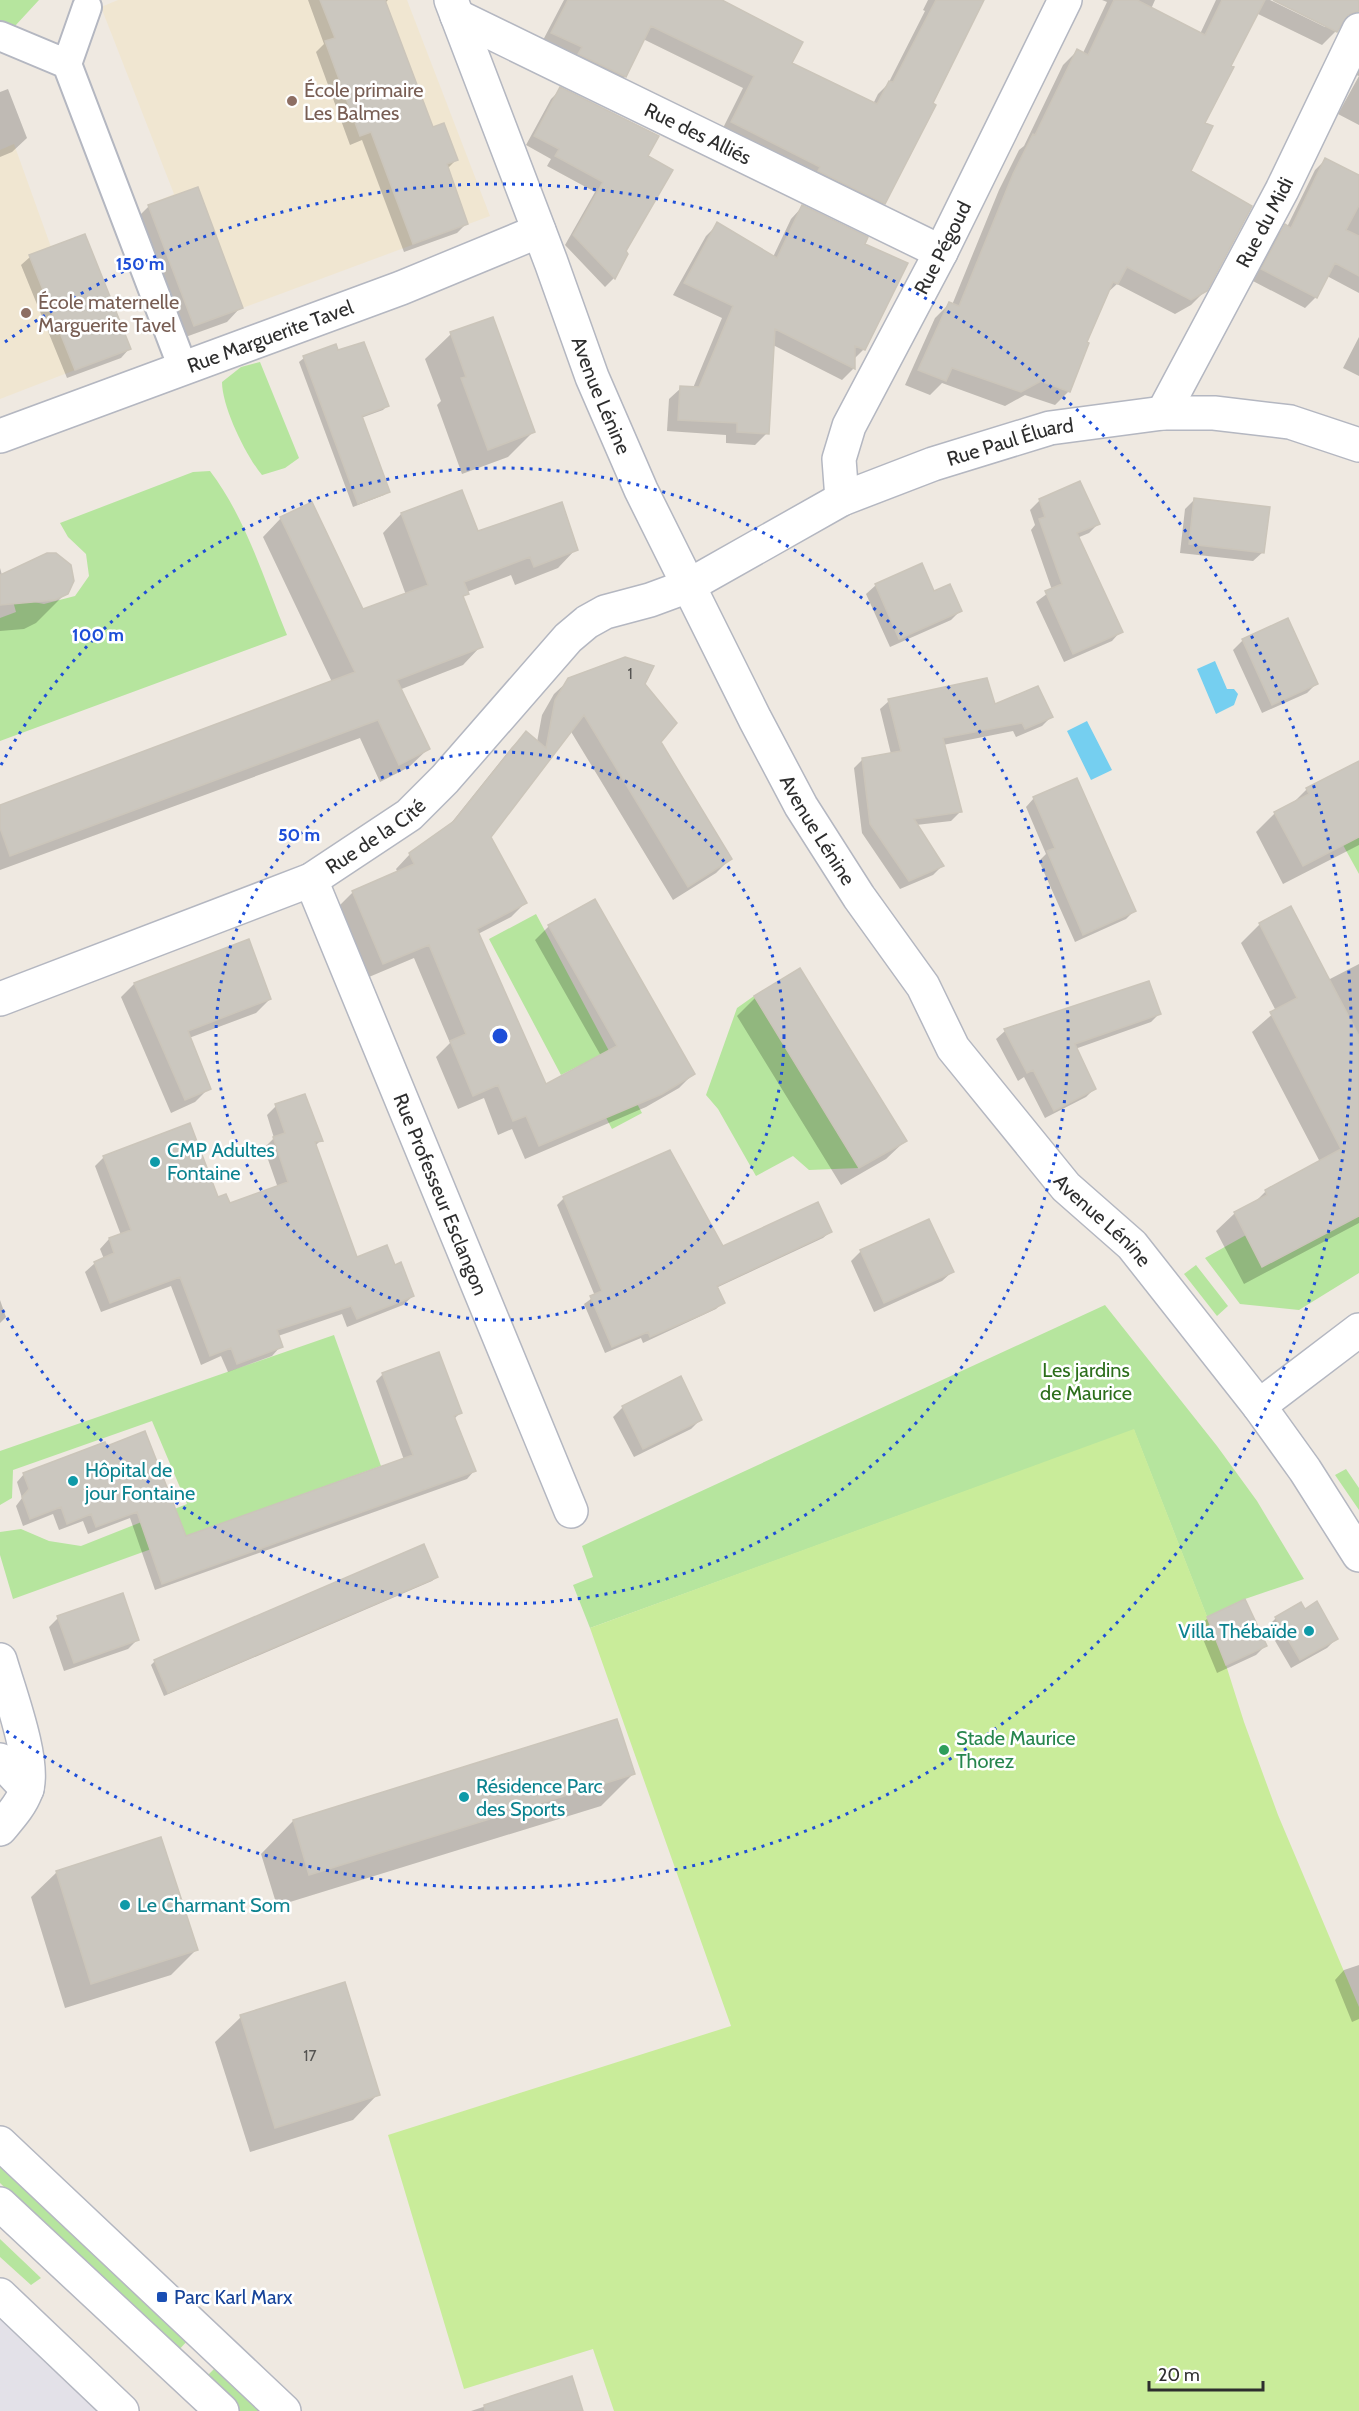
<svg xmlns="http://www.w3.org/2000/svg" width="1359" height="2411" font-family="Cabin,sans-serif">
	<style>
		.industrial { fill: #e3e1e8 }
		.education { fill: #f0e6d1 }
		.green { fill: #b6e59e }
		.pitch { fill: #c9ec9a }
		.water { fill: #75cff0 }
		.shadow { fill: #0003 }
		.building { fill: #cbc7bf; stroke: #cbc5ba; stroke-width: 1.5 }
		.lines { fill: none; stroke-linecap: round; stroke-linejoin: round }
		.pedestrian-casing { stroke: #b4b7c1; stroke-width: 32 }
		.minor-casing { stroke: #b4b7c1; stroke-width: 36 }
		.secondary-casing { stroke: #b4b7c1; stroke-width: 36 }
		.pedestrian { stroke: #fff; stroke-width: 28 }
		.minor { stroke: #fff; stroke-width: 33 }
		.secondary { stroke: #fff; stroke-width: 33 }
		.ring { fill: none; stroke: #1d4ed8; stroke-width: 3; stroke-dasharray: 3 6 }
		.education-dot { fill: #8d6e63; stroke: #fff; stroke-width: 2 }
		.culture-dot { fill: #0f9aa8; stroke: #fff; stroke-width: 2 }
		.leisure-dot { fill: #2e9e5b; stroke: #fff; stroke-width: 2 }
		.transit-dot { fill: #1a4fb4; stroke: #fff; stroke-width: 2 }
		.labels { text-anchor: middle; dominant-baseline: central; stroke-width: 5; stroke-linejoin: round; paint-order: stroke }
		.number-label { font-size: 16px; fill: #555452 }
		.education-label { font-size: 20px; fill: #785e54; stroke: #fff; text-anchor: start }
		.street-label { font-size: 20px; fill: #2e2e2e; stroke: #fff }
		.culture-label { font-size: 20px; fill: #0d838f; stroke: #fff; text-anchor: start }
		.park-label { font-size: 20px; fill: #2c6e1b; stroke: #fff }
		.leisure-label { font-size: 20px; fill: #27864d; stroke: #fff; text-anchor: start }
		.transit-label { font-size: 20px; fill: #164399; stroke: #fff; text-anchor: start }
		.centre { fill: #1d4ed8; stroke: #fff; stroke-width: 3 }
		.ring-label { font-size: 18px; text-anchor: middle; font-weight: bold; fill: #1d4ed8; stroke: #fff; stroke-width: 5; stroke-linejoin: round; paint-order: stroke }
	</style>
	<rect width="100%" height="100%" fill="#efe9e1"/>
	<path class="industrial" d="M 0,2317 L 99,2411 L 0,2411 Z"/>
	<path class="education" d="M 118,0 L 407,0 L 490,216 L 194,326 L 148,205 L 174,194 L 101,7 Z
		M 14,144 L 51,247 L 29,256 L 75,370 L 0,399 L 0,150 Z"/>
	<path class="green" d="M 0,0 L 39,0 L 15,26 L 0,27 Z
		M 260,362 L 299,458 L 285,468 L 262,475 C 246,456 222,407 222,382 L 241,367 Z
		M 210,471 C 246,518 264,580 287,635 L 0,741 L 0,618 L 16,612 L 13,601 L 18,599 L 44,604 L 75,596 L 89,576 L 86,554 L 68,537 L 60,523 L 193,472 Z
		M 1359,837 L 1359,874 L 1343,845 Z
		M 536,914 L 642,1113 L 612,1129 L 579,1066 L 561,1075 L 489,939 Z
		M 754,996 L 859,1168 L 809,1170 L 793,1156 L 756,1176 L 718,1109 L 706,1095 L 737,1008 Z
		M 1359,1216 L 1359,1273 L 1299,1310 L 1240,1304 L 1205,1258 L 1246,1235 Z
		M 1196,1265 L 1228,1306 L 1217,1316 L 1184,1274 Z
		M 1105,1305 L 1217,1446 L 1257,1501 L 1304,1579 L 1245,1599 L 1207,1617 L 1134,1430 L 590,1628 L 573,1585 L 593,1577 L 582,1546 Z
		M 334,1335 L 381,1466 L 13,1599 L 0,1555 L 0,1532 L 21,1529 L 49,1541 L 81,1546 L 187,1504 L 152,1421 L 13,1470 L 12,1498 L 0,1505 L 0,1451 Z
		M 1346,1469 L 1359,1488 L 1359,1510 L 1335,1475 Z
		M 0,2161 L 189,2339 L 176,2353 L 0,2183 Z
		M 0,2239 L 41,2278 L 31,2285 L 0,2257 Z
		M 217,2366 L 264,2411 L 239,2411 L 205,2378 Z"/>
	<path class="pitch" d="M 1134,1429 L 1226,1665 L 1244,1722 L 1278,1815 L 1359,2007 L 1359,2411 L 614,2411 L 593,2349 L 464,2389 L 388,2135 L 731,2026 L 590,1628 Z"/>
	<path class="water" d="M 1215,661 L 1227,689 L 1234,689 L 1238,694 L 1234,705 L 1216,714 L 1197,669 Z
		M 1087,721 L 1112,770 L 1091,780 L 1067,731 Z"/>
	<path class="shadow" d="M 308,0 L 388,0 L 385,3 L 432,129 L 456,160 L 447,169 L 467,223 L 457,233 L 404,252 L 362,140 L 350,145 L 316,52 L 324,44 Z
		M 564,0 L 718,0 L 790,63 L 873,104 L 878,94 L 888,84 L 925,11 L 923,10 L 928,0 L 983,0 L 884,203 L 872,215 L 720,134 L 743,88 L 643,39 L 625,77 L 613,88 L 541,44 Z
		M 1102,0 L 1155,0 L 1151,9 L 1200,34 L 1216,0 L 1270,0 L 1325,27 L 1325,24 L 1276,0 L 1333,0 L 1336,31 L 1322,45 L 1256,13 L 1203,124 L 1189,172 L 1206,290 L 1191,305 L 1175,314 L 1117,284 L 1106,294 L 1085,343 L 1069,391 L 1055,405 L 1025,395 L 1005,406 L 942,383 L 930,395 L 905,385 L 935,318 L 949,304 L 952,305 L 999,190 L 1019,150 L 1024,146 L 1063,65 L 1077,51 L 1083,53 L 1107,2 Z
		M 1359,64 L 1359,125 L 1338,114 L 1359,76 L 1354,74 Z
		M 8,89 L 27,138 L 12,152 L 0,157 L 0,92 Z
		M 561,89 L 646,157 L 625,251 L 614,278 L 605,287 L 565,245 L 595,192 L 547,166 L 551,159 L 526,145 L 551,99 Z
		M 1326,159 L 1359,176 L 1359,293 L 1327,276 L 1316,297 L 1305,308 L 1251,280 L 1275,237 L 1285,226 L 1287,227 L 1315,170 Z
		M 149,206 L 241,307 L 227,322 L 180,339 L 135,220 Z
		M 802,207 L 863,244 L 864,349 L 854,359 L 854,368 L 842,380 L 773,345 L 767,433 L 755,445 L 726,443 L 726,435 L 667,431 L 669,399 L 681,388 L 693,388 L 722,318 L 673,295 L 706,236 L 718,224 L 773,257 L 791,219 Z
		M 84,236 L 129,349 L 121,358 L 67,378 L 21,265 L 30,257 Z
		M 451,334 L 533,432 L 508,457 L 462,474 L 437,405 L 441,401 L 425,359 Z
		M 1359,337 L 1359,376 L 1343,368 Z
		M 335,346 L 337,352 L 387,406 L 383,410 L 361,418 L 389,491 L 384,495 L 353,507 L 299,362 L 304,358 Z
		M 461,492 L 477,533 L 576,549 L 558,568 L 515,585 L 511,575 L 467,592 L 462,599 L 481,646 L 463,665 L 399,690 L 428,749 L 409,767 L 380,782 L 360,738 L 0,870 L 0,806 L 332,682 L 263,537 L 281,518 L 362,611 L 406,595 L 383,533 L 401,514 Z
		M 1195,499 L 1263,552 L 1253,561 L 1180,553 L 1185,509 Z
		M 1040,500 L 1098,524 L 1089,533 L 1077,538 L 1121,631 L 1112,641 L 1064,662 L 1036,602 L 1052,590 L 1031,530 L 1035,525 L 1030,510 Z
		M 0,568 L 2,575 L 66,593 L 36,623 L 24,629 L 0,631 Z
		M 876,585 L 934,593 L 961,610 L 951,620 L 890,647 L 866,594 Z
		M 1243,640 L 1316,684 L 1307,693 L 1262,713 L 1233,650 Z
		M 569,680 L 643,685 L 660,742 L 730,859 L 716,873 L 673,900 L 570,730 L 489,837 L 525,903 L 511,917 L 478,934 L 545,1086 L 601,1056 L 535,940 L 549,926 L 693,1074 L 679,1088 L 646,1107 L 525,1159 L 512,1129 L 498,1135 L 484,1098 L 458,1109 L 436,1057 L 450,1043 L 414,958 L 369,977 L 339,906 L 353,892 L 398,873 L 396,869 L 410,854 L 448,827 L 512,747 L 526,733 L 537,742 L 542,715 L 554,694 Z
		M 889,701 L 994,706 L 1051,717 L 1042,726 L 1016,737 L 1013,731 L 943,745 L 960,812 L 951,821 L 916,825 L 942,866 L 933,875 L 900,889 L 862,833 L 854,768 L 863,759 L 891,754 L 880,709 Z
		M 1359,762 L 1359,845 L 1283,884 L 1256,832 L 1275,813 L 1291,805 L 1307,789 Z
		M 1034,798 L 1134,911 L 1126,919 L 1075,942 L 1039,861 L 1046,854 L 1026,807 Z
		M 1291,908 L 1328,980 L 1359,964 L 1359,1223 L 1244,1284 L 1216,1231 L 1235,1213 L 1253,1204 L 1266,1191 L 1320,1162 L 1252,1032 L 1276,1011 L 1241,943 L 1260,924 Z
		M 1148,983 L 1159,1014 L 1151,1022 L 1075,1049 L 1095,1088 L 1086,1097 L 1045,1118 L 1024,1077 L 1018,1081 L 996,1039 L 1005,1031 Z
		M 134,984 L 270,999 L 256,1013 L 189,1038 L 209,1088 L 195,1102 L 171,1113 L 121,997 Z
		M 755,998 L 905,1141 L 886,1159 L 841,1185 L 737,1016 Z
		M 276,1106 L 321,1140 L 315,1146 L 356,1259 L 394,1267 L 413,1296 L 403,1305 L 347,1327 L 342,1314 L 278,1336 L 281,1346 L 272,1356 L 228,1372 L 221,1356 L 201,1365 L 171,1286 L 101,1312 L 85,1272 L 95,1263 L 104,1259 L 100,1249 L 109,1239 L 121,1235 L 95,1166 L 104,1157 L 229,1205 L 278,1188 L 264,1148 L 274,1138 L 267,1115 Z
		M 564,1198 L 723,1248 L 830,1232 L 823,1238 L 716,1288 L 723,1302 L 716,1309 L 643,1343 L 641,1338 L 605,1353 L 584,1304 L 595,1296 L 557,1205 Z
		M 861,1251 L 952,1272 L 942,1281 L 874,1312 L 851,1261 Z
		M 0,1300 L 6,1317 L 0,1323 Z
		M 383,1374 L 460,1413 L 454,1419 L 474,1471 L 467,1479 L 155,1590 L 130,1518 L 88,1534 L 83,1521 L 59,1530 L 53,1514 L 23,1526 L 16,1506 L 22,1498 L 17,1482 L 24,1474 L 104,1444 L 185,1538 L 404,1460 L 376,1381 Z
		M 623,1407 L 700,1420 L 691,1429 L 634,1457 L 613,1417 Z
		M 437,1577 L 432,1581 L 164,1696 L 151,1665 L 155,1661 Z
		M 1305,1611 L 1336,1639 L 1327,1648 L 1291,1668 L 1267,1627 L 1276,1618 Z
		M 58,1618 L 138,1639 L 128,1649 L 64,1671 L 49,1627 Z
		M 1208,1618 L 1265,1646 L 1256,1655 L 1217,1673 L 1198,1627 Z
		M 616,1721 L 633,1774 L 601,1806 L 277,1906 L 261,1854 L 293,1821 Z
		M 57,1872 L 196,1950 L 171,1975 L 65,2008 L 31,1897 Z
		M 1359,1965 L 1359,2019 L 1352,2022 L 1335,1980 L 1344,1970 Z
		M 241,2017 L 378,2094 L 353,2120 L 250,2152 L 215,2042 Z
		M 571,2378 L 582,2411 L 471,2411 Z"/>
	<path class="building" d="M 320,0 L 385,0 L 433,127 L 444,123 L 458,160 L 447,164 L 468,224 L 413,244 L 371,132 L 360,136 L 325,41 L 335,38 Z
		M 568,0 L 722,0 L 803,42 L 792,63 L 877,104 L 889,81 L 893,82 L 936,0 L 984,0 L 933,103 L 936,105 L 885,204 L 818,171 L 820,167 L 731,122 L 754,76 L 651,26 L 626,77 L 578,54 L 582,47 L 551,33 Z
		M 1114,0 L 1137,0 L 1205,35 L 1222,0 L 1265,0 L 1231,66 L 1234,67 L 1205,123 L 1213,126 L 1191,171 L 1252,206 L 1207,291 L 1191,300 L 1127,267 L 1118,284 L 1113,282 L 1087,342 L 1089,343 L 1070,392 L 1041,381 L 1021,392 L 952,368 L 946,381 L 918,370 L 949,302 L 959,306 L 1013,174 L 1033,134 L 1035,135 L 1077,49 L 1088,55 Z
		M 1273,0 L 1359,0 L 1359,11 L 1348,15 L 1337,32 Z
		M 560,87 L 659,136 L 648,156 L 673,170 L 626,251 L 628,254 L 615,279 L 573,235 L 603,182 L 555,156 L 559,149 L 534,136 Z
		M 1325,158 L 1359,175 L 1359,205 L 1346,230 L 1359,236 L 1359,276 L 1335,263 L 1317,298 L 1261,269 L 1285,224 L 1291,228 Z
		M 198,187 L 243,308 L 194,326 L 148,205 Z
		M 802,205 L 868,237 L 865,244 L 908,263 L 865,350 L 855,346 L 855,369 L 775,329 L 769,434 L 737,432 L 737,423 L 678,420 L 680,386 L 699,387 L 733,306 L 684,283 L 717,222 L 777,258 Z
		M 85,234 L 131,349 L 75,370 L 29,255 Z
		M 493,317 L 535,432 L 488,450 L 461,378 L 466,377 L 450,332 Z
		M 364,342 L 389,406 L 362,416 L 390,492 L 358,504 L 303,356 L 336,344 L 338,350 Z
		M 1080,481 L 1100,524 L 1077,533 L 1123,632 L 1073,654 L 1045,591 L 1062,584 L 1039,519 L 1045,517 L 1039,499 Z
		M 462,490 L 478,531 L 562,502 L 578,550 L 534,567 L 530,557 L 464,582 L 469,594 L 463,596 L 483,647 L 397,680 L 430,749 L 399,765 L 378,720 L 10,856 L 0,828 L 0,805 L 355,672 L 280,517 L 312,502 L 363,609 L 428,585 L 401,513 Z
		M 1194,498 L 1270,507 L 1264,553 L 1189,544 Z
		M 47,553 L 56,553 L 71,565 L 74,581 L 68,594 L 55,600 L 0,605 L 0,575 Z
		M 922,563 L 934,591 L 950,584 L 962,611 L 899,639 L 875,584 Z
		M 1288,618 L 1318,684 L 1272,705 L 1242,639 Z
		M 625,657 L 654,666 L 645,684 L 677,723 L 661,742 L 732,859 L 688,887 L 584,715 L 491,837 L 527,903 L 477,929 L 546,1084 L 617,1046 L 548,925 L 595,899 L 695,1074 L 662,1094 L 539,1146 L 526,1116 L 513,1121 L 498,1085 L 473,1096 L 450,1041 L 466,1034 L 429,945 L 383,964 L 352,891 L 414,864 L 409,853 L 454,821 L 526,731 L 546,748 L 555,700 L 568,678 Z
		M 987,678 L 995,704 L 1038,686 L 1053,717 L 1025,729 L 1022,723 L 943,738 L 962,812 L 914,819 L 944,866 L 909,881 L 870,824 L 862,758 L 901,751 L 888,699 Z
		M 1359,761 L 1359,837 L 1303,866 L 1274,812 L 1309,794 L 1306,788 Z
		M 1077,778 L 1136,911 L 1083,935 L 1047,851 L 1055,848 L 1033,797 Z
		M 1291,906 L 1359,1036 L 1359,1216 L 1262,1267 L 1234,1212 L 1267,1195 L 1265,1190 L 1341,1149 L 1270,1012 L 1297,998 L 1259,923 Z
		M 249,939 L 271,999 L 188,1031 L 211,1089 L 185,1100 L 134,983 Z
		M 800,968 L 907,1141 L 859,1168 L 754,996 Z
		M 1149,981 L 1161,1014 L 1075,1044 L 1096,1089 L 1054,1111 L 1033,1070 L 1027,1073 L 1004,1029 Z
		M 305,1094 L 323,1141 L 315,1142 L 357,1257 L 387,1245 L 395,1265 L 401,1262 L 414,1296 L 357,1319 L 351,1306 L 277,1330 L 283,1347 L 237,1364 L 231,1348 L 210,1356 L 180,1277 L 110,1303 L 94,1262 L 114,1253 L 109,1238 L 131,1230 L 103,1156 L 190,1123 L 218,1197 L 226,1194 L 230,1203 L 288,1182 L 273,1137 L 285,1133 L 275,1104 Z
		M 670,1150 L 723,1246 L 818,1202 L 832,1232 L 717,1286 L 725,1303 L 703,1314 L 650,1337 L 648,1332 L 612,1347 L 590,1296 L 602,1291 L 563,1197 Z
		M 929,1219 L 954,1272 L 884,1303 L 860,1250 Z
		M 439,1352 L 462,1413 L 454,1416 L 476,1471 L 162,1584 L 137,1512 L 96,1527 L 91,1514 L 67,1524 L 61,1507 L 30,1519 L 22,1497 L 29,1489 L 23,1473 L 105,1442 L 107,1446 L 145,1431 L 186,1536 L 413,1455 L 382,1373 Z
		M 681,1376 L 702,1420 L 643,1449 L 622,1406 Z
		M 424,1544 L 438,1577 L 168,1693 L 154,1660 Z
		M 123,1593 L 139,1640 L 74,1663 L 57,1616 Z
		M 1245,1599 L 1267,1646 L 1226,1665 L 1207,1617 Z
		M 1317,1601 L 1338,1639 L 1300,1660 L 1275,1617 L 1301,1602 L 1305,1609 Z
		M 617,1719 L 635,1774 L 309,1875 L 293,1820 Z
		M 161,1837 L 198,1950 L 91,1984 L 56,1871 Z
		M 345,1982 L 380,2095 L 275,2128 L 240,2015 Z
		M 572,2376 L 583,2411 L 485,2411 L 484,2405 Z"/>
	<g class="lines">
		<g class="pedestrian-casing">
			<path id="pedestrian" d="M 87,7 L 67,64 L 183,368
				M 0,36 L 67,64"/>
		</g>
		<g class="minor-casing">
			<g id="minor">
				<path id="s1" d="M 451,0 L 551,262 L 592,377 L 641,490 L 755,719 L 801,806 L 859,897 L 923,986 L 953,1048 L 1066,1187 L 1132,1245 L 1259,1406 L 1305,1470 L 1359,1555"/>
				<path id="s2" d="M 457,16 L 941,252"/>
				<path id="s3" d="M 1163,413 L 1282,190 L 1359,30"/>
				<path id="s4" d="M 0,436 L 401,288 L 539,231"/>
				<path id="s5" d="M 842,499 L 839,459 L 849,426 L 941,252 L 1065,0"/>
				<path id="s6" d="M 311,880 L 571,1511"/>
				<path id="s7" d="M 0,999 L 311,880 L 409,815 L 445,779 L 568,638 L 587,622 L 605,612 L 650,600 L 688,586 L 842,499 L 933,464 L 1050,428 L 1163,413 L 1214,413 L 1290,422 L 1359,445"/>
				<path d="M 1259,1406 L 1359,1330"/>
				<path d="M 0,1660 C 8,1688 37,1765 26,1791 C 21,1805 10,1817 0,1829"/>
				<path d="M 0,1760 L 27,1789"/>
				<path d="M 0,2295 L 122,2411"/>
			</g>
		</g>
		<g class="secondary-casing">
			<path id="secondary" d="M 0,2143 L 284,2411
				M 0,2204 L 222,2411"/>
		</g>
		<use href="#pedestrian" class="pedestrian"/>
		<use href="#minor" class="minor"/>
		<use href="#secondary" class="secondary"/>
	</g>
	<g class="ring">
		<circle cx="500" cy="1036" r="284"/>
		<path d="M1 765A568 568 0 1 1 1 1307"/>
		<path d="M5 342A852 852 0 1 1 5 1730"/>
	</g>
	<g class="education-dot">
		<circle cx="292" cy="101" r="6"/>
		<circle cx="26" cy="313" r="6"/>
	</g>
	<g class="culture-dot">
		<circle cx="155" cy="1162" r="6"/>
		<circle cx="73" cy="1481" r="6"/>
		<circle cx="1309" cy="1631" r="6"/>
		<circle cx="464" cy="1797" r="6"/>
		<circle cx="125" cy="1905" r="6"/>
	</g>
	<circle class="leisure-dot" cx="944" cy="1750" r="6"/>
	<rect class="transit-dot" x="156" y="2291" width="12" height="12" rx="3"/>
	<g class="labels">
		<g class="number-label">
			<text x="630" y="673">1</text>
			<text x="310" y="2055">17</text>
		</g>
		<g class="education-label">
			<text x="304" y="90">École primaire<tspan x="304" dy="23">Les Balmes</tspan></text>
			<text x="38" y="302">École maternelle<tspan x="38" dy="23">Marguerite Tavel</tspan></text>
		</g>
		<g class="street-label">
			<text stroke="none"><textPath href="#s2" startOffset="268">Rue des Alliés</textPath></text>
			<text stroke="none"><textPath href="#s3" startOffset="216">Rue du Midi</textPath></text>
			<text stroke="none"><textPath href="#s5" startOffset="276">Rue Pégoud</textPath></text>
			<text stroke="none"><textPath href="#s4" startOffset="288">Rue Marguerite Tavel</textPath></text>
			<text stroke="none"><textPath href="#s1" startOffset="423">Avenue Lénine</textPath></text>
			<text stroke="none"><textPath href="#s7" startOffset="1176">Rue Paul Éluard</textPath></text>
			<text stroke="none"><textPath href="#s1" startOffset="909">Avenue Lénine</textPath></text>
			<text stroke="none"><textPath href="#s7" startOffset="411">Rue de la Cité</textPath></text>
			<text stroke="none"><textPath href="#s6" startOffset="340">Rue Professeur Esclangon</textPath></text>
			<text stroke="none"><textPath href="#s1" startOffset="1395">Avenue Lénine</textPath></text>
		</g>
		<g class="culture-label">
			<text x="167" y="1150">CMP Adultes<tspan x="167" dy="23">Fontaine</tspan></text>
			<text x="85" y="1470">Hôpital de<tspan x="85" dy="23">jour Fontaine</tspan></text>
			<text x="1297" y="1631" text-anchor="end">Villa Thébaïde</text>
			<text x="476" y="1786">Résidence Parc<tspan x="476" dy="23">des Sports</tspan></text>
			<text x="137" y="1905">Le Charmant Som</text>
		</g>
		<g class="park-label">
			<text x="1086" y="1370">Les jardins<tspan x="1086" dy="23">de Maurice</tspan></text>
		</g>
		<g class="leisure-label">
			<text x="956" y="1738">Stade Maurice<tspan x="956" dy="23">Thorez</tspan></text>
		</g>
		<g class="transit-label">
			<text x="174" y="2297">Parc Karl Marx</text>
		</g>
	</g>
	<circle cx="500" cy="1036" r="9" class="centre"/>
	<g class="ring-label">
		<text x="140" y="270">150 m</text>
		<text x="98" y="641">100 m</text>
		<text x="299" y="841">50 m</text>
	</g>
	<path d="M1149 2381v9h114v-9" fill="none" stroke="#2e2e2e" stroke-width="3"/>
	<text x="1158" y="2381" font-size="18" fill="#2e2e2e" stroke="#ffffff" stroke-width="4.5" paint-order="stroke">20 m</text>
</svg>
